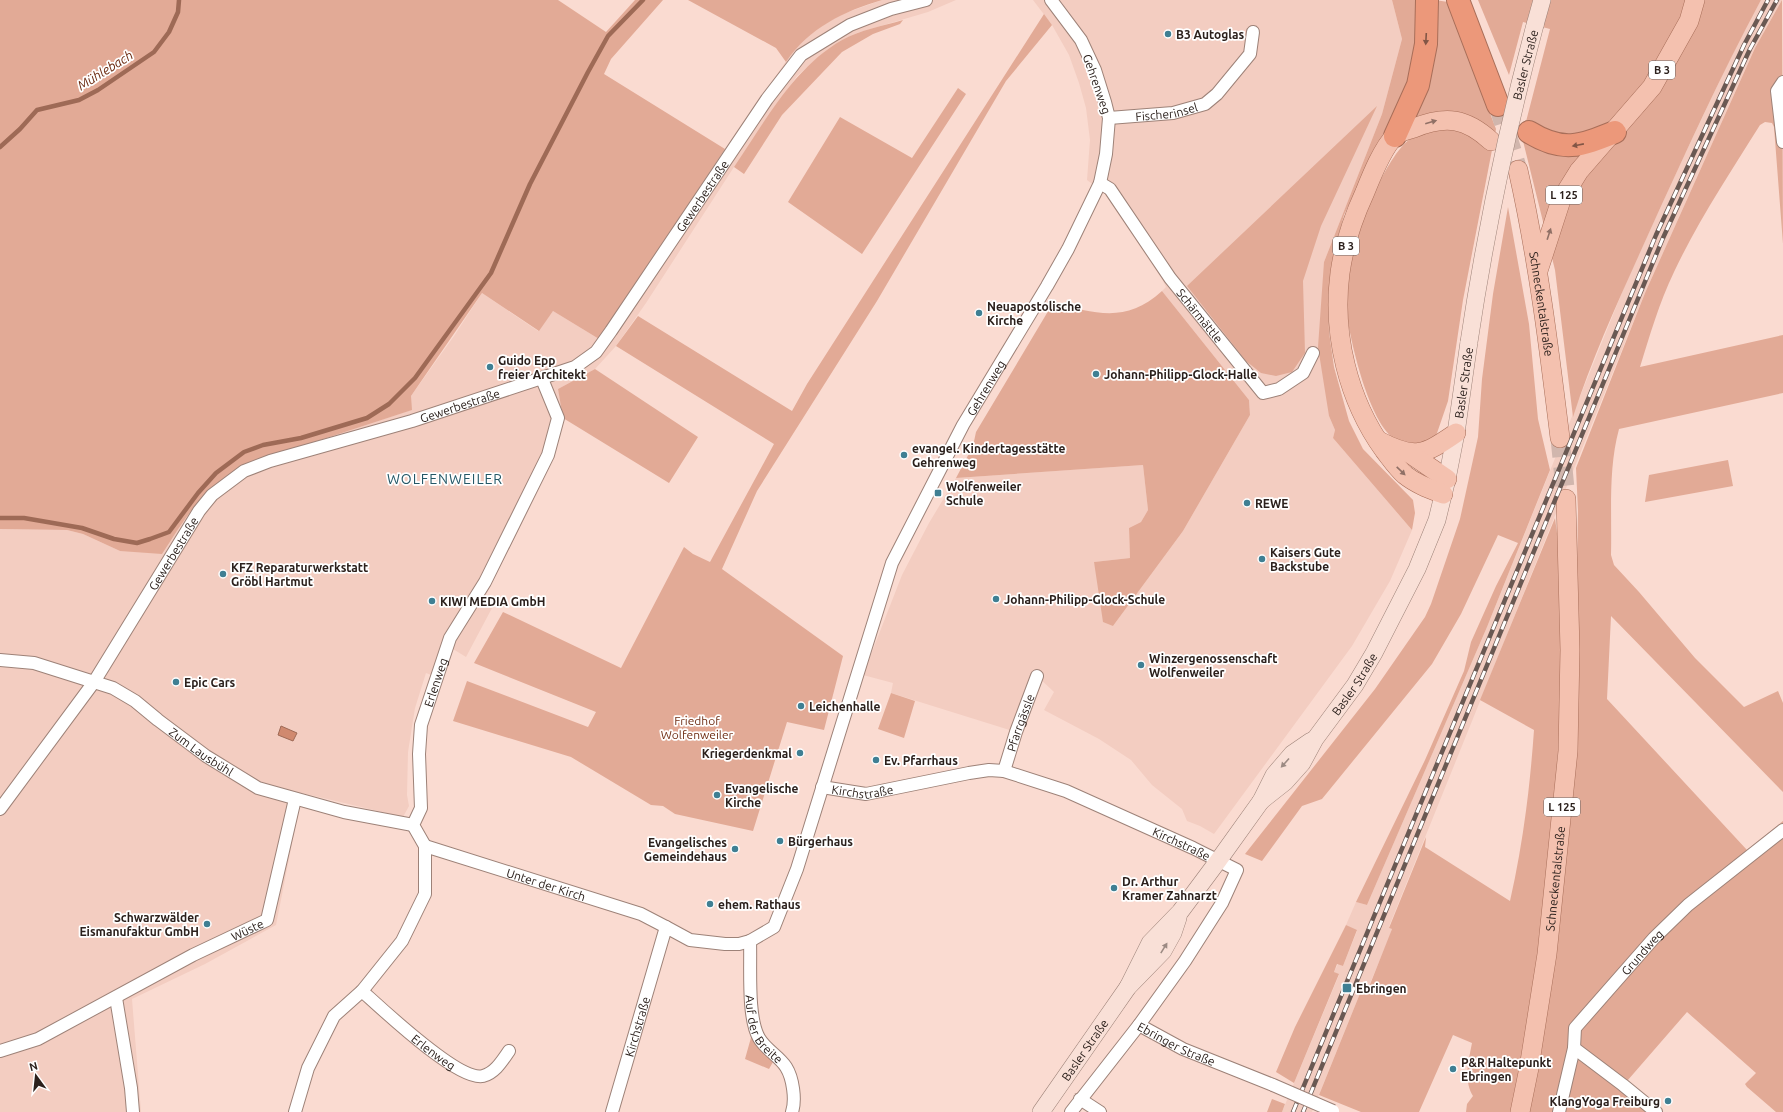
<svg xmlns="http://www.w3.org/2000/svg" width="1783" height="1112" font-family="Ubuntu,sans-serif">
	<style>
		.built { fill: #f3cdc1 }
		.green { fill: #e2aa96 }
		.water { fill: #d0896f; stroke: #9e6a56 }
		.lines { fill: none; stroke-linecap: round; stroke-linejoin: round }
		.stream { stroke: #9e6a56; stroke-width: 4.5 }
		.primary-tunnel { stroke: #d1b6ad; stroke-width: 19; stroke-dasharray: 19 10; stroke-linecap: butt }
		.street-casing { stroke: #9d8278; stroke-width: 14 }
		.secondary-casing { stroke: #9d8278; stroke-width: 18 }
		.primary-casing { stroke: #a86e59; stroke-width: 20 }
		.highway-casing { stroke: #a86e59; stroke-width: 24 }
		.street { stroke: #fff; stroke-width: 12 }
		.secondary { stroke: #f9e0d7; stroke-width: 17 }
		.primary { stroke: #f4c1af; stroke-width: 19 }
		.highway { stroke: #ec987a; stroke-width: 22 }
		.rail-casing { stroke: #6a5953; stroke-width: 4.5 }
		.rail { stroke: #fff; stroke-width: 3; stroke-dasharray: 9; stroke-linecap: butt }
		.street-bridge-casing { stroke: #9d8278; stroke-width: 14; stroke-linecap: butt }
		.secondary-bridge-casing { stroke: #9d8278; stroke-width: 18; stroke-linecap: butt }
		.street-bridge { stroke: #fff; stroke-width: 12 }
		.secondary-bridge { stroke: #f9e0d7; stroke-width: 17 }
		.oneway { fill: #825646 }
		.oneway2 { fill: #907066 }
		.oneway3 { fill: #9c8a83 }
		.poi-dot { fill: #3f7f93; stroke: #fff; stroke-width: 1.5 }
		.labels { text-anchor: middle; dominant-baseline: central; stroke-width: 3.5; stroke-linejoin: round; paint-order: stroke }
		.shield { fill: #fff; stroke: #6b6360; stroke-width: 1 }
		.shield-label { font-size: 11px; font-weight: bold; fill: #2b201c }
		.poi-label { font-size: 12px; font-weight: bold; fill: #2b201c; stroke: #fff; text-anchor: start }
		.street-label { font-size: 12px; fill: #2b201c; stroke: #fff }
		.park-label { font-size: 12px; fill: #702e14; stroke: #fff }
		.water-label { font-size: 13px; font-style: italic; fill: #6b290f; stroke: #fff }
		.quarter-label { font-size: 14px; letter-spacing: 1px; fill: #245867; stroke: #fff }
	</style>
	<rect width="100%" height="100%" fill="#fadbd1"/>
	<path class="built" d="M 882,0 L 956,0 L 928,12 L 857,33 L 842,40 L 824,52 L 797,76 L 734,167 L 646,303 L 616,346 L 595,369 L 558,389 L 563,411 L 563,424 L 556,447 L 518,531 L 482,603 L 492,608 L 466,657 L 453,649 L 442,679 L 426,673 L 415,708 L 408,752 L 407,795 L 409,806 L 403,817 L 302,793 L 276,925 L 205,964 L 132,999 L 141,1112 L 0,1112 L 0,529 L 67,530 L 83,534 L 120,551 L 192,509 L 205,493 L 233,471 L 250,463 L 411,410 L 411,396 L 454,336 L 482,293 L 538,331 L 553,311 L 599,339 L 695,193 L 793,51 L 815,30 L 840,15 Z
		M 1033,0 L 1392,0 L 1402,39 L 1382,114 L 1324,262 L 1329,416 L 1335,430 L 1333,438 L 1412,530 L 1390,581 L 1352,646 L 1214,834 L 1200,826 L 1187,821 L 1182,809 L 1152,785 L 1131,760 L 1099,739 L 1044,710 L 1054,692 L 1037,676 L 1016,732 L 891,693 L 893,683 L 863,675 L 902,575 L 929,523 L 956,478 L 1143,465 L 1148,510 L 1141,522 L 1129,528 L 1130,558 L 1094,562 L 1113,626 L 1183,531 L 1250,415 L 1249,400 L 1162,291 L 1166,287 L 1162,279 L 1104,193 L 1087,180 L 1090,140 L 1086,108 L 1079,83 L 1069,55 L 1052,25 Z
		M 1761,0 L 1782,0 L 1755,48 L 1645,293 L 1390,924 L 1389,928 L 1392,929 L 1389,938 L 1368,988 L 1363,986 L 1312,1112 L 1282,1112 L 1339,975 L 1334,972 L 1338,964 L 1343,966 L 1357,931 L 1346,925 L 1356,902 L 1367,905 L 1487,627 L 1625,285 L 1683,158 L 1738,42 Z"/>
	<path class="green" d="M 0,0 L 558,0 L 606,32 L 635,0 L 663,0 L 611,59 L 604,74 L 725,149 L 599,339 L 553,311 L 539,331 L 482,293 L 411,396 L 412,410 L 250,463 C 204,485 188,514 162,554 L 120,551 L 83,534 L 67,530 L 0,529 Z
		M 688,0 L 882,0 C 844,11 809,28 786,62 L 776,48 Z
		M 1392,0 L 1418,0 L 1417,55 L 1403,97 L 1390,128 L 1360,181 L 1344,215 L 1336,244 L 1328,296 L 1329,332 L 1334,367 L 1349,421 L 1363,449 L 1413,500 L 1415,513 L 1412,530 L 1333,438 L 1335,430 L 1329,416 L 1318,347 L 1324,262 L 1382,114 L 1402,39 Z
		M 1435,0 L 1448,2 L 1496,129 L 1495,135 L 1406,124 Z
		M 1478,0 L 1761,0 C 1720,76 1684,156 1648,235 C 1621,295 1593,355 1573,417 L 1555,270 L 1522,137 L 1550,29 L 1523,22 L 1509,75 Z
		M 1782,0 L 1783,244 L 1774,127 L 1772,123 L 1765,122 L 1760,125 C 1730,173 1698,221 1674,272 C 1659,303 1650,335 1640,367 L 1783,335 L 1783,393 L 1619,429 C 1608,469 1612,514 1611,555 L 1614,565 L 1639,592 L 1695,658 L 1744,707 L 1778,691 L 1783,703 L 1783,792 L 1611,616 L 1607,699 L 1747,850 L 1783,821 L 1783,1112 L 1776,1112 L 1747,1087 L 1745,1084 L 1756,1073 L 1687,1012 L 1621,1088 L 1654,1112 L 1528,1112 L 1577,567 L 1578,511 L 1576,468 L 1645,293 L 1755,48 Z
		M 1044,14 L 1052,25 L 1006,81 L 877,301 L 757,491 L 722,569 L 843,656 L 824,730 L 787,722 L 753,831 L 675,814 L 663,806 L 651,805 L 571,757 L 453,721 L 467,681 L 588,727 L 596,712 L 474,663 L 503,612 L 621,668 L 684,547 L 693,554 L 710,562 L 774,444 L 616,346 L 638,316 L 792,411 L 807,384 Z
		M 903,20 L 900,24 L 873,34 L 842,52 L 782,115 L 744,174 L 734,167 C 765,122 793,68 842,40 C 860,30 883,26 903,20 Z
		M 958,88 L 966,94 L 862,254 L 788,202 L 840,117 L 912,158 Z
		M 1377,106 L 1321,226 L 1303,281 L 1305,353 L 1292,372 L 1276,376 L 1261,373 L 1246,361 L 1187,286 Z
		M 1454,126 L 1492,150 L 1463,300 L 1448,401 L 1436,436 L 1419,446 C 1412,444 1402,444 1396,440 C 1369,424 1350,340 1346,309 C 1344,297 1346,280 1348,267 C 1353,237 1366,210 1379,183 C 1386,169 1400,144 1413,137 C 1424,131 1441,129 1454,126 Z
		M 1508,207 L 1529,324 L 1538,419 L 1550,470 L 1487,627 L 1367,905 L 1356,902 L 1425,760 L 1464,671 L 1471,642 L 1496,586 L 1518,543 L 1498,535 L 1461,614 L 1432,664 L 1322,799 L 1302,806 L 1262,861 L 1245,854 L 1375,689 L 1425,617 L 1431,604 L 1460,519 L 1478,437 L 1482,379 L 1493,294 Z
		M 1162,291 L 1249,400 L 1250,415 L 1183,531 L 1113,626 L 1103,622 L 1094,562 L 1130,558 L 1129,528 L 1141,522 L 1148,510 L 1143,465 L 956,478 L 973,446 L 976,432 L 1053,303 C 1096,313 1126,324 1162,291 Z
		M 595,369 L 698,437 L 669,483 L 563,418 L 558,389 Z
		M 1728,460 L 1733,486 L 1645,502 L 1649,475 Z
		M 1555,518 L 1559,549 L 1561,700 L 1556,786 L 1540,939 L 1523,1054 L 1511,1112 L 1466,1112 L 1467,1104 L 1473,1096 C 1463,1080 1469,1059 1472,1043 L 1453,1035 L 1419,1112 L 1361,1112 L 1319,1095 L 1363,986 L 1369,987 L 1392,929 L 1389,928 L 1426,837 L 1425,847 L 1510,901 C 1523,844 1530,787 1534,730 L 1480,700 Z
		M 891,693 L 915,701 L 904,738 L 878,729 Z
		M 1346,925 L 1357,930 L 1343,966 L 1337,964 L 1334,972 L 1339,974 L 1294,1083 L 1276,1072 L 1295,1027 Z
		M 752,1034 L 760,1050 L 773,1062 L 769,1069 L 745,1059 Z
		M 1272,1099 L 1285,1104 L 1282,1112 L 1267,1112 Z"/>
	<path class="water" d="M 281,726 L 297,733 L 293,741 L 278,735 Z"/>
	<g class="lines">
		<path class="stream" d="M 0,147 L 20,129 L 37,110 L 79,100 L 98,90 L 154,52 L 169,32 L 178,12 L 179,0
			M 0,518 L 24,518 L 82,528 L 114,539 L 137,543 L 150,539 L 169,532 L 198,493 L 216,473 L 244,452 L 263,445 L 301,438 L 367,418 L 389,404 L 415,378 L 491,273 L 530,184 L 588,72 L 608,36 L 643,0"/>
		<path class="primary-tunnel" d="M 1498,105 L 1518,170
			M 1560,438 L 1566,499"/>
		<g class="street-casing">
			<g id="street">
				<path d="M 1783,82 L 1777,91 L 1783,142"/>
				<path id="s1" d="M 1109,118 L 1173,113 L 1205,104 L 1217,94 L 1250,54 L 1253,32"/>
				<path id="s2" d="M 1100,183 L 1110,189 L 1170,278 L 1263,393 L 1279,389 L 1303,373 L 1313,353"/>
				<path id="s3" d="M 0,660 L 34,663 L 113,688 L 135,701 L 158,720 L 206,756 L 258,788 L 344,812 L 413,825"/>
				<path id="s4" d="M 1004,771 L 1016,732 L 1037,676"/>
				<path id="s5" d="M 822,787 L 866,794 L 969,773 L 989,770 L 1004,771 L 1066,791 L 1193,848 L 1237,870 L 1222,903 L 1185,961 L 1139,1025 L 1071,1112"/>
				<path id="s6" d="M 0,809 L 94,682 L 199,511 L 212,495 L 244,471 L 270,461 L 412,421 L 575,367 L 596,352 L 611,331 L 767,99 L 801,55 L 850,25 L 891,9 L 926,0"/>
				<path id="s7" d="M 425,846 L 641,914 L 666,927"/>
				<path id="s8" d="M 750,941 C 751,966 747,1017 759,1038 C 766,1050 779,1056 786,1067 C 793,1078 796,1100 792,1112"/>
				<path id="s9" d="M 362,991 C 381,1008 459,1082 483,1076 C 495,1073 502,1061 509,1051"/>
				<path d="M 116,998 L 131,1088 L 133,1112"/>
				<path id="s10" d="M 1139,1025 L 1183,1049 L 1273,1085"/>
				<path d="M 1574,1048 L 1623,1085 L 1656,1112"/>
				<path id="s11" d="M 0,1051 L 38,1039 L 193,955 L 267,920 L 295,799"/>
				<path d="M 1080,1099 L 1100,1112"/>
				<path id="s12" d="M 295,1112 L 308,1068 L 334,1016 L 362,991 L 402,941 L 425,894 L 425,846 L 413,825 L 421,808 L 419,754 L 421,725 L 450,638 L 485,582 L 548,455 L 558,418 L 542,379"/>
				<path id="s13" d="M 612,1112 L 666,927 L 690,940 L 725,944 L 739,944 L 750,941 L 774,927 L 797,869 L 892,563 L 963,425 L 1047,286 L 1068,249 L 1100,183 L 1106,154 L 1109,118 L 1105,102 L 1095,70 L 1081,40 L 1051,0"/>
				<path id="s14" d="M 1559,1112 L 1574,1048 L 1575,1028 L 1654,938 L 1688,905 L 1783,830"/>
			</g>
		</g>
		<g class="secondary-casing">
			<g id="secondary">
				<path d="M 1535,25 L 1542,0"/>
				<path id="s15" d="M 1261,801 L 1285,782 L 1302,763 L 1315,739 L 1355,685 L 1374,653 L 1417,569 L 1437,520 L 1447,479 L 1456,433 L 1469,342"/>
				<path d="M 1128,987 L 1150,943 L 1180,912 L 1218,861 L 1261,801 L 1274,775 L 1292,754 L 1311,741"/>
				<path id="s16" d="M 1041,1112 L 1128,987 L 1163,951 L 1173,933 L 1178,918"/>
			</g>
		</g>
		<g class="primary-casing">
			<g id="primary">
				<path id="s17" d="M 1518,170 C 1538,259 1549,348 1560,438"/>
				<path d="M 1538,271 L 1561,200 L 1579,171 L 1652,87 L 1689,21 L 1695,0"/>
				<path d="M 1379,441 C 1415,460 1424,455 1456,433"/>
				<path d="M 1409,453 L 1447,479"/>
				<path d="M 1443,494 C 1430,489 1416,484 1405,475 C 1397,468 1391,459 1384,450 C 1348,400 1332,334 1340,273 C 1344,244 1353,218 1365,192 C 1371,177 1383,147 1395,136 C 1399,132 1408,130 1414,128 C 1446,115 1466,118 1491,141"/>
				<path id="s18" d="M 1520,1112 L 1529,1068 L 1547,954 L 1568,751 L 1570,650 L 1566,499"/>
			</g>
		</g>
		<g class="highway-casing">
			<path id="highway" d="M 1458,0 L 1498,105
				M 1529,132 C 1563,153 1580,146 1615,132
				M 1395,136 L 1418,85 L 1426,44 L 1427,0"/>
		</g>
		<use href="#street" class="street"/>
		<use href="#secondary" class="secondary"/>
		<use href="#primary" class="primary"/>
		<use href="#highway" class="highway"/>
		<g class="rail-casing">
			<path id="rail" d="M 1293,1112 L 1656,235 L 1744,45 L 1768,0
				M 1303,1112 L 1663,238 L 1750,49 L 1777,0"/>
		</g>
		<use href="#rail" class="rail"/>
		<g class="street-bridge-casing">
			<path id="street-bridge" d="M 1273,1085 L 1333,1111"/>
		</g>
		<g class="secondary-bridge-casing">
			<g id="secondary-bridge">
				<path id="s19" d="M 1469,342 C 1485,235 1507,129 1535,25"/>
			</g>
		</g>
		<use href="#street-bridge" class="street-bridge"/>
		<use href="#secondary-bridge" class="secondary-bridge"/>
	</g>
	<defs><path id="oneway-solid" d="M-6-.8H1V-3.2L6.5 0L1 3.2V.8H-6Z"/></defs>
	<g class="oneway">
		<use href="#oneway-solid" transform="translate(1426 39) rotate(93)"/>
		<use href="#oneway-solid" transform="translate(1578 145) rotate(169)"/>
	</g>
	<g class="oneway2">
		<use href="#oneway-solid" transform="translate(1431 122) rotate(-16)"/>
		<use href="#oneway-solid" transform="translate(1549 234) rotate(-72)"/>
		<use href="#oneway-solid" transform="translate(1401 471) rotate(44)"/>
	</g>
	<g class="oneway3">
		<use href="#oneway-solid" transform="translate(1285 763) rotate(132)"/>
		<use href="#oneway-solid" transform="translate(1164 948) rotate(-58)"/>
	</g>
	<g class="poi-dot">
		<circle cx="1168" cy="34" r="4"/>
		<circle cx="979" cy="313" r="4"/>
		<circle cx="490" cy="367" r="4"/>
		<circle cx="1096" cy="374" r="4"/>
		<circle cx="904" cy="455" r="4"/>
		<rect x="934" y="489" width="8" height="8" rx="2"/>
		<circle cx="1247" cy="503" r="4"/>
		<circle cx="1262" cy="559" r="4"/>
		<circle cx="223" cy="574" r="4"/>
		<circle cx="996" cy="599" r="4"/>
		<circle cx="432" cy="601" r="4"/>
		<circle cx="1141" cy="665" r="4"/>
		<circle cx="176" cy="682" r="4"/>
		<circle cx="801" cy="706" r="4"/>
		<circle cx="800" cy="753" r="4"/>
		<circle cx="876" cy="760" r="4"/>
		<circle cx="717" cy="795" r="4"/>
		<circle cx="780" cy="841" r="4"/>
		<circle cx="735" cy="849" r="4"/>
		<circle cx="1114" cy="888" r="4"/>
		<circle cx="710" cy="904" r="4"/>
		<circle cx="207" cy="924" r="4"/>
		<rect x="1342" y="983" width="10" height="10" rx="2"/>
		<circle cx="1453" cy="1069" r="4"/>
		<circle cx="1668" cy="1101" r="4"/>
	</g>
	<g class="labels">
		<g class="shield">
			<rect x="1649" y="61" width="26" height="18" rx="3"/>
			<rect x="1546" y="186" width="36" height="18" rx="3"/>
			<rect x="1333" y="237" width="26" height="18" rx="3"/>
			<rect x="1544" y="798" width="36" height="18" rx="3"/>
		</g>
		<g class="shield-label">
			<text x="1662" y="70">B 3</text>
			<text x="1564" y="195">L 125</text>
			<text x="1346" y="246">B 3</text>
			<text x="1562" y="807">L 125</text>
		</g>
		<g class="poi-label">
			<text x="1176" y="34">B3 Autoglas</text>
			<text x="987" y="306">Neuapostolische<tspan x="987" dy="14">Kirche</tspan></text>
			<text x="498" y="360">Guido Epp<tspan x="498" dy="14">freier Architekt</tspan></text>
			<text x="1104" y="374">Johann-Philipp-Glock-Halle</text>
			<text x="912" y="448">evangel. Kindertagesstätte<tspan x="912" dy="14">Gehrenweg</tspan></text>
			<text x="946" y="486">Wolfenweiler<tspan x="946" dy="14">Schule</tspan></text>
			<text x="1255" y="503">REWE</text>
			<text x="1270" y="552">Kaisers Gute<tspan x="1270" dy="14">Backstube</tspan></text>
			<text x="231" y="567">KFZ Reparaturwerkstatt<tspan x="231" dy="14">Gröbl Hartmut</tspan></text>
			<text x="1004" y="599">Johann-Philipp-Glock-Schule</text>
			<text x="440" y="601">KIWI MEDIA GmbH</text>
			<text x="1149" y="658">Winzergenossenschaft<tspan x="1149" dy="14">Wolfenweiler</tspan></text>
			<text x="184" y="682">Epic Cars</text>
			<text x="809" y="706">Leichenhalle</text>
			<text x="792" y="753" text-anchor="end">Kriegerdenkmal</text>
			<text x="884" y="760">Ev. Pfarrhaus</text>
			<text x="725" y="788">Evangelische<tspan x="725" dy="14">Kirche</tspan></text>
			<text x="788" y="841">Bürgerhaus</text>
			<text x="727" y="842" text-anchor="end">Evangelisches<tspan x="727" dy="14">Gemeindehaus</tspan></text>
			<text x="1122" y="881">Dr. Arthur<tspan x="1122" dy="14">Kramer Zahnarzt</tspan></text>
			<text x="718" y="904">ehem. Rathaus</text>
			<text x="199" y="917" text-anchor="end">Schwarzwälder<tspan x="199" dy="14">Eismanufaktur GmbH</tspan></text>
			<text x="1356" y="988">Ebringen</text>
			<text x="1461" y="1062">P&amp;R Haltepunkt<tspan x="1461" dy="14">Ebringen</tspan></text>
			<text x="1660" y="1101" text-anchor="end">KlangYoga Freiburg</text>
		</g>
		<g class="street-label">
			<text stroke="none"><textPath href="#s19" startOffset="283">Basler Straße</textPath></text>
			<text transform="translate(1097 84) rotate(71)">Gehrenweg</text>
			<text stroke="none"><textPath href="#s1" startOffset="58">Fischerinsel</textPath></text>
			<text stroke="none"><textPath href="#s6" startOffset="981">Gewerbestraße</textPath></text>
			<text stroke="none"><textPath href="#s17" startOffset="136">Schneckentalstraße</textPath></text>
			<text stroke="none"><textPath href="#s2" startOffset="167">Schärmättle</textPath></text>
			<text stroke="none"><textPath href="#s15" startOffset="475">Basler Straße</textPath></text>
			<text stroke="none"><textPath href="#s13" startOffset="890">Gehrenweg</textPath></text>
			<text stroke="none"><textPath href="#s6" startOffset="645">Gewerbestraße</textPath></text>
			<text stroke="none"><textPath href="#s6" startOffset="309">Gewerbestraße</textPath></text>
			<text stroke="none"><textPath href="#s12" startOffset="477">Erlenweg</textPath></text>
			<text stroke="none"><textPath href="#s15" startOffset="151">Basler Straße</textPath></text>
			<text stroke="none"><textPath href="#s4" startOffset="51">Pfarrgässle</textPath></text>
			<text stroke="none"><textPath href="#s3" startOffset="226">Zum Lausbühl</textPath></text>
			<text stroke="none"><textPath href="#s5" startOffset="41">Kirchstraße</textPath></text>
			<text stroke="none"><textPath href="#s5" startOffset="377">Kirchstraße</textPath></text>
			<text stroke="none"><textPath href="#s18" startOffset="236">Schneckentalstraße</textPath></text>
			<text stroke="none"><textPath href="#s7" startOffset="127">Unter der Kirch</textPath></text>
			<text stroke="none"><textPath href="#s11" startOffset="276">Wüste</textPath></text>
			<text stroke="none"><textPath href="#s14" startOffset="187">Grundweg</textPath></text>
			<text stroke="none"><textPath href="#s13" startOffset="89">Kirchstraße</textPath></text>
			<text stroke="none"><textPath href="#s8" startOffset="92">Auf der Breite</textPath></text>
			<text stroke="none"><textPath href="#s10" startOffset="42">Ebringer Straße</textPath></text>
			<text stroke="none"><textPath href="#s16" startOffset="76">Basler Straße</textPath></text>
			<text stroke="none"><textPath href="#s9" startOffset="94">Erlenweg</textPath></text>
		</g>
		<g class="park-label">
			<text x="697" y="720">Friedhof<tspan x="697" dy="14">Wolfenweiler</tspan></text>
		</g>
		<g class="water-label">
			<text transform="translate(105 70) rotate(-32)">Mühlebach</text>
		</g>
		<g class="quarter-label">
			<text x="445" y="479">WOLFENWEILER</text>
		</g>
	</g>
	<g transform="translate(36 1076) rotate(345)" stroke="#ffffff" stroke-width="3" paint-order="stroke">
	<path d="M0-3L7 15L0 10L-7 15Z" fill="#2b201c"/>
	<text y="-6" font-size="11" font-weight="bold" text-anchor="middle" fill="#2b201c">N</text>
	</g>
</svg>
